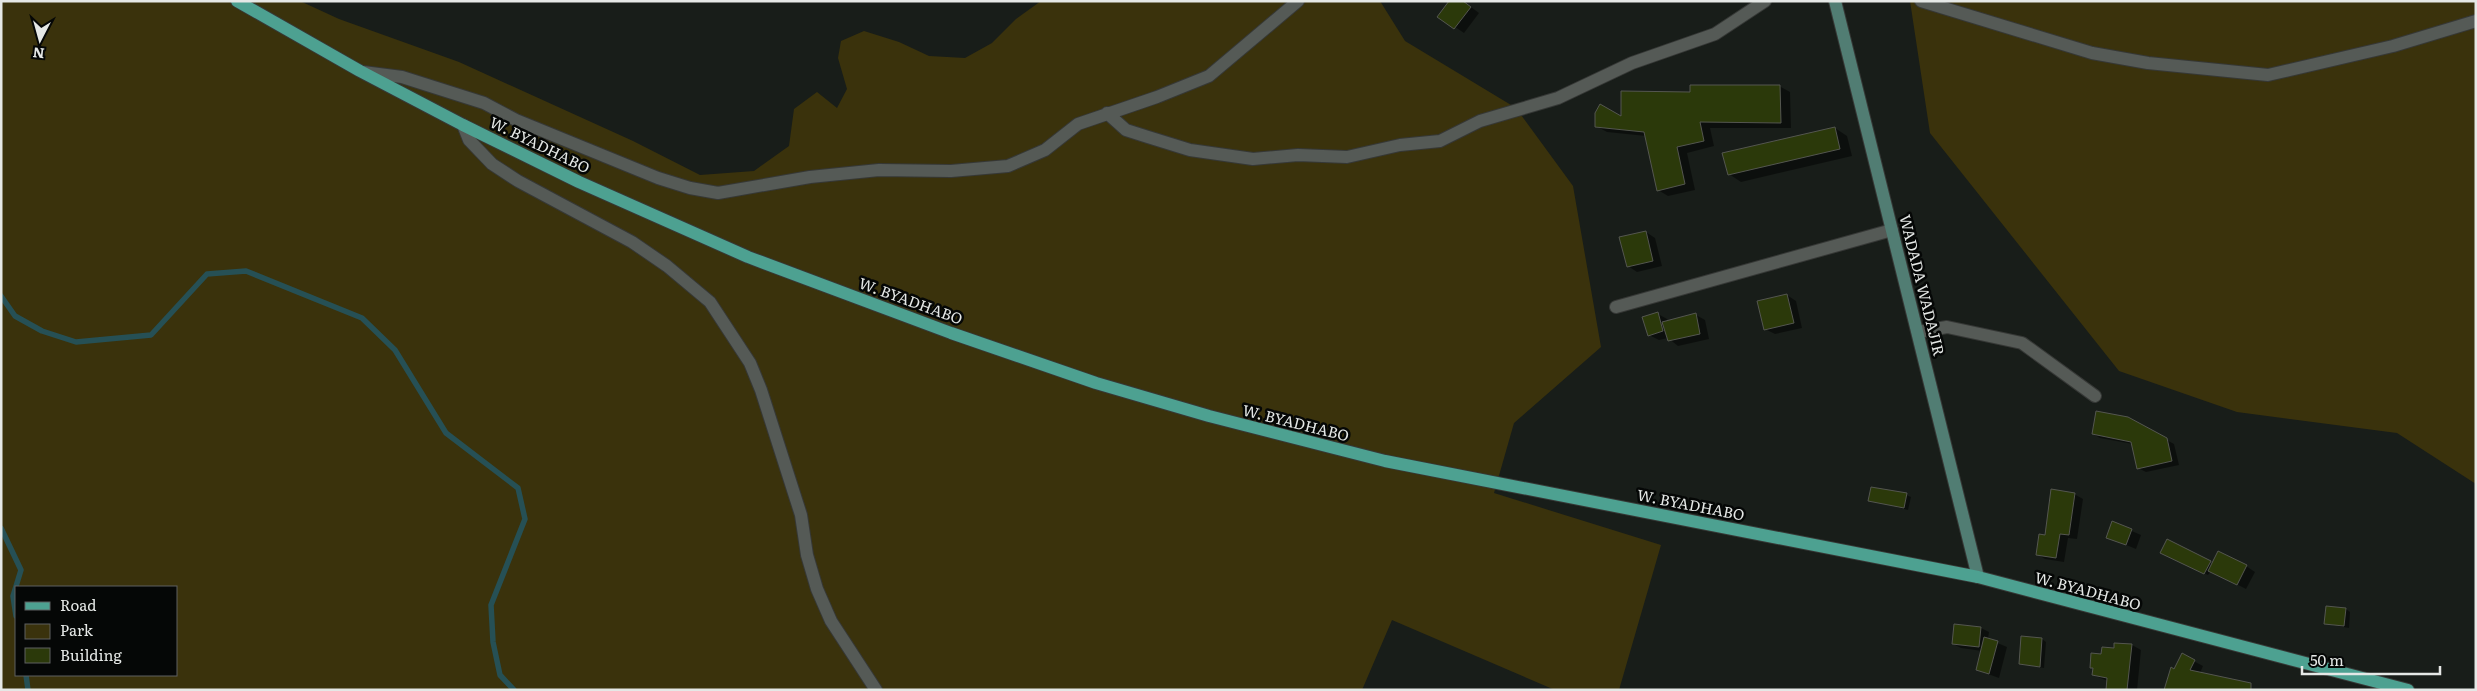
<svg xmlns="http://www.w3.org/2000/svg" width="2477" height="691" font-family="Literata,serif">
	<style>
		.green { fill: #3a320c; fill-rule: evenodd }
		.shadow { fill: #0007 }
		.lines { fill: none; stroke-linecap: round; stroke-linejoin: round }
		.stream { stroke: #265055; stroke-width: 5.5 }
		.building { fill: #2b390a; stroke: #545650 }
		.street-casing { stroke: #363836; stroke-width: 14 }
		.secondary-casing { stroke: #363836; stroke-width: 14 }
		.primary-casing { stroke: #363836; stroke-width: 14 }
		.street { stroke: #555a56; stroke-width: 12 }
		.secondary { stroke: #517d73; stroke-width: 12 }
		.primary { stroke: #4da191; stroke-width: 12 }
		.labels { text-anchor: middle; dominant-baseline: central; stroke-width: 5; stroke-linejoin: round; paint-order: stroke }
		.street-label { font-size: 15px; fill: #e5e8e6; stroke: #050706 }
	</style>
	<rect width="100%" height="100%" fill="#181d19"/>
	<path class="green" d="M 1,1 L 300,1 L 339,19 L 459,62 L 633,141 L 700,175 L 754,171 L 789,146 L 794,109 L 817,92 L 837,108 L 847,89 L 838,58 L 841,41 L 864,31 L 899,42 L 929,56 L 965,58 L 992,43 L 1016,19 L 1041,1 L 1380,1 L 1405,41 L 1516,108 L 1573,186 L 1601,347 L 1514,423 L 1494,493 L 1661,545 L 1619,690 L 1555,690 L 1392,620 L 1362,690 L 1,690 ZM 16,587 L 176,587 L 176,675 L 16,675 Z
		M 1910,1 L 2476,1 L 2476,484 L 2397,433 L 2237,412 L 2119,371 L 1930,133 Z"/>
	<path class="shadow" d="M 1463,1 L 1479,13 L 1464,33 L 1439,16 Z
		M 1779,86 L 1790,92 L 1791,128 L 1710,128 L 1714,146 L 1687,153 L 1695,190 L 1668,196 L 1658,190 L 1646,136 L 1607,132 L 1596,126 L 1691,93 Z
		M 1835,128 L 1847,136 L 1852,156 L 1741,182 L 1729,174 Z
		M 1646,232 L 1655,238 L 1662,266 L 1637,272 L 1628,266 Z
		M 1787,295 L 1796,301 L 1802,328 L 1775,334 L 1765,329 Z
		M 1658,314 L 1667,319 L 1668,322 L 1696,315 L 1705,320 L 1709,339 L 1678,346 L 1668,338 L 1659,340 L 1649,335 Z
		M 2128,419 L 2174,444 L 2179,465 L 2146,472 L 2138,468 L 2133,444 L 2100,438 L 2093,434 Z
		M 2074,494 L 2083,499 L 2077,539 L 2068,538 L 2064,562 L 2045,559 L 2037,554 Z
		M 1906,495 L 1911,497 L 1908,510 L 1869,500 Z
		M 2113,523 L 2141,535 L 2136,549 L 2107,537 Z
		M 2167,541 L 2213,564 L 2246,566 L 2255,572 L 2246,589 L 2211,571 L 2208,575 L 2166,555 Z
		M 2346,609 L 2350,612 L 2349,628 L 2326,624 Z
		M 1981,628 L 1989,632 L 1988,639 L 2007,647 L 1999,678 L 1977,670 L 1982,651 L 1961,648 L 1953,644 Z
		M 2042,639 L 2046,642 L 2044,668 L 2020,664 Z
		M 2115,644 L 2132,645 L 2141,650 L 2137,690 L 2107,690 L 2108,681 L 2093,675 L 2094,669 L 2091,667 L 2102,656 L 2115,650 Z
		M 2182,655 L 2203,666 L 2200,673 L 2174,670 Z"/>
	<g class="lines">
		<path class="stream" d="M 1,296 L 15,316 L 42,331 L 76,342 L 151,335 L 207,274 L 246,271 L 362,318 L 395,350 L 446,433 L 518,488 L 525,519 L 491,605 L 493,642 L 500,675 L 514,690
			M 1,528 L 21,570 L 13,596 L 16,616
			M 26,675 L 28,690"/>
	</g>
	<path class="building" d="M 1449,1 L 1463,1 L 1471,7 L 1454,29 L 1437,17 Z
		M 1690,85 L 1780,85 L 1781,123 L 1700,122 L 1704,141 L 1677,147 L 1685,184 L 1657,191 L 1644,132 L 1595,127 L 1595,113 L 1600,104 L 1621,116 L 1621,91 L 1690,92 Z
		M 1835,127 L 1840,149 L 1728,175 L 1722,153 Z
		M 1646,231 L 1653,261 L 1627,267 L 1619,237 Z
		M 1787,294 L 1794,323 L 1764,330 L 1757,301 Z
		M 1658,312 L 1663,331 L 1648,336 L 1642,317 Z
		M 1696,313 L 1700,334 L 1668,341 L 1662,322 Z
		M 2096,411 L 2128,417 L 2167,438 L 2172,461 L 2137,469 L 2131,442 L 2092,434 Z
		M 1871,487 L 1907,493 L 1904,508 L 1868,501 Z
		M 2051,489 L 2075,493 L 2069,535 L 2060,534 L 2056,558 L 2036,555 L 2039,534 L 2045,535 Z
		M 2112,521 L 2132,529 L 2126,545 L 2106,538 Z
		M 2167,539 L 2211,561 L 2204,574 L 2160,553 Z
		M 2218,551 L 2247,565 L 2237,585 L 2208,571 Z
		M 2326,606 L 2346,608 L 2344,626 L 2324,624 Z
		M 1954,624 L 1981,627 L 1979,647 L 1952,644 Z
		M 2021,636 L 2042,638 L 2040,667 L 2019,664 Z
		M 1984,637 L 1998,641 L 1989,674 L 1976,670 Z
		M 2114,643 L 2132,644 L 2127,690 L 2106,690 L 2107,678 L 2092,675 L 2093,668 L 2090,668 L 2091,653 L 2101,654 L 2102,647 L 2114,648 Z
		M 2182,653 L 2195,660 L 2190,670 L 2251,683 L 2251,690 L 2164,690 L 2171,667 L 2174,669 Z"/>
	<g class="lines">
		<g class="street-casing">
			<path id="street" d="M 1921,1 L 2092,53 L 2148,63 L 2268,75 L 2393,46 L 2476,21
				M 363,72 L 402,77 L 484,103 L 516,120 L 658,178 L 690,188 L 718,193 L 810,177 L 879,170 L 951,171 L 1008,166 L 1045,150 L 1078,124 L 1157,97 L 1209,76 L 1298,1
				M 1107,113 L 1126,130 L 1148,137 L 1190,150 L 1253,159 L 1298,155 L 1347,157 L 1400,145 L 1440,141 L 1480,121 L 1558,98 L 1632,63 L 1715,34 L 1765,1
				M 463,125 L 469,140 L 492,164 L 518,181 L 632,242 L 667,266 L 710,302 L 750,363 L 761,390 L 801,515 L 807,555 L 817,589 L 831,621 L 876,690
				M 1616,307 L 1892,230
				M 1918,332 L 1947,327 L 2022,343 L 2095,396"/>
		</g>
		<g class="secondary-casing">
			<path id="secondary" d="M 1835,1 L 1978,577"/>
		</g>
		<g class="primary-casing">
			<path id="primary" d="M 237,1 L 360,71 L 463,125 L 579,182 L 748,257 L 951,333 L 1096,383 L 1209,416 L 1385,461 L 1978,577 L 2408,690"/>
		</g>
		<use href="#street" class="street"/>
		<use href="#secondary" class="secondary"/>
		<use href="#primary" class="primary"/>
	</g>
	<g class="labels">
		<g class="street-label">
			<text transform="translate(540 144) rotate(26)">W. BYADHABO</text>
			<text transform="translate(1923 285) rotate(76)">WADADA WADAJIR</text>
			<text transform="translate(911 300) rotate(20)">W. BYADHABO</text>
			<text transform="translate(1296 422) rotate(14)">W. BYADHABO</text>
			<text transform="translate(1691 504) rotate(11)">W. BYADHABO</text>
			<text transform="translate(2088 590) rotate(15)">W. BYADHABO</text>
		</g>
	</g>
	<rect width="2477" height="691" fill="none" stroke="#e5e8e6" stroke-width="5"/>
	<rect x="15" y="586" width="162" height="90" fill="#050706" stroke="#5f6160"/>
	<rect x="25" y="602" width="25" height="8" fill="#4da191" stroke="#5f6160"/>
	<text x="60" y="611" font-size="15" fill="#e5e8e6">Road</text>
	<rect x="25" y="624" width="25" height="15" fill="#3a320c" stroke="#5f6160"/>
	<text x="60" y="636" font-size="15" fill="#e5e8e6">Park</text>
	<rect x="25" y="648" width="25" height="15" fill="#2b390a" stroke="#5f6160"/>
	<text x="60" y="661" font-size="15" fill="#e5e8e6">Building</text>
	<g transform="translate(40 40) rotate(186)" stroke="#050706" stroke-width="4" paint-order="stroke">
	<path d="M0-4L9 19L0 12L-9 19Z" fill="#e5e8e6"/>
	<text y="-8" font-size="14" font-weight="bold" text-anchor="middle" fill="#e5e8e6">N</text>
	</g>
	<path d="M2302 666v8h138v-8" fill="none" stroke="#e5e8e6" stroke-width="2.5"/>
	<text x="2310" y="666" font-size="15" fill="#e5e8e6" stroke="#050706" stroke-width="4" paint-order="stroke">50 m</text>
</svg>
